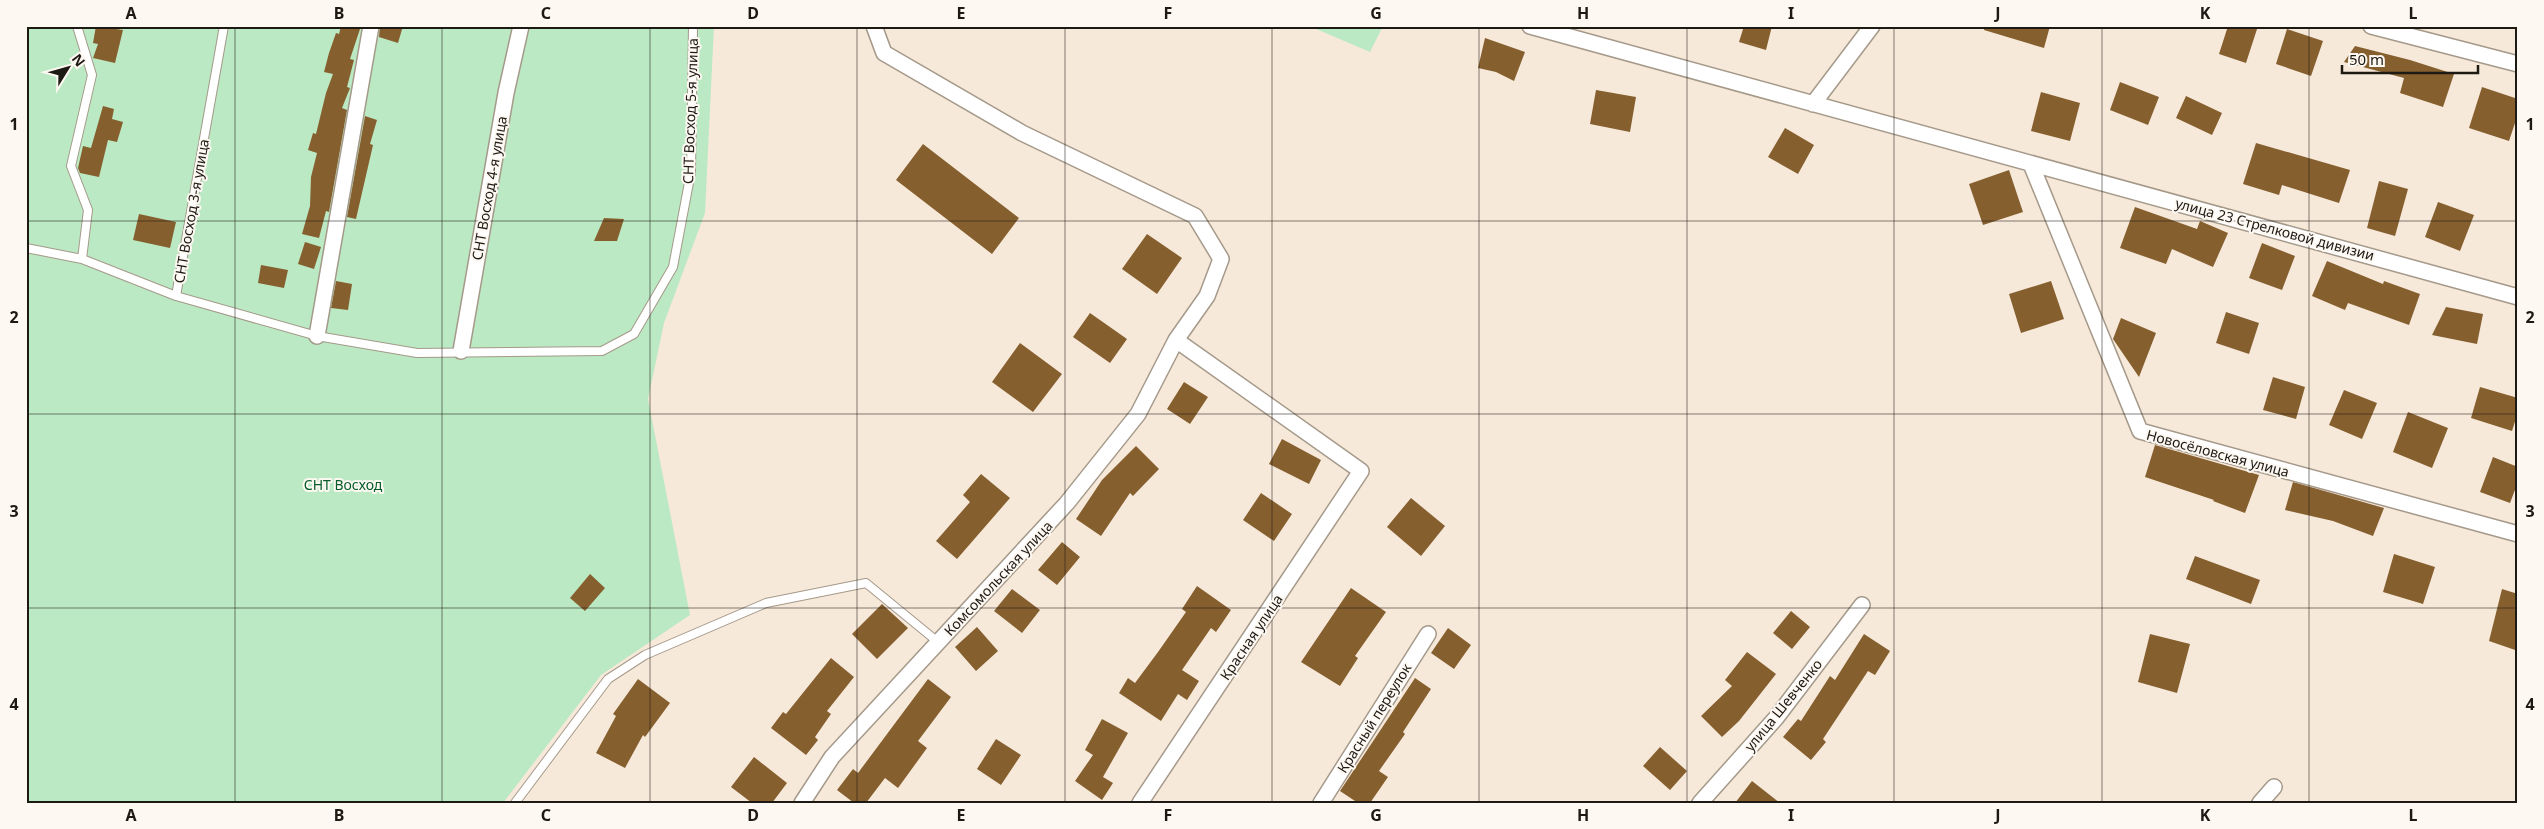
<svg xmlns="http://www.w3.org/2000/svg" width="2544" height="829" font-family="'Noto Sans',sans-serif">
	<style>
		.green { fill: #bbe9c3 }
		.building { fill: #865f2f }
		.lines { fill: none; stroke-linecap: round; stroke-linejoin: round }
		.lane-casing { stroke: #a5998a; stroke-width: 10 }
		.street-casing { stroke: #a5998a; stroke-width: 18 }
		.lane { stroke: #fff; stroke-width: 8 }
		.street { stroke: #fff; stroke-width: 15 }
		.grid { fill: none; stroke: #1d1913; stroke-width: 1; stroke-opacity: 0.55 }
		.labels { text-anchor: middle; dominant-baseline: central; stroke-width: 4; stroke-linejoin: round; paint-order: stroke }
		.street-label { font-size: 14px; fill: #1d1913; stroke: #fef8f2 }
		.park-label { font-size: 14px; fill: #045c28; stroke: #fef8f2 }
		.neatline { fill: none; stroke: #1d1913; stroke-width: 2 }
		.grid-label { font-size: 16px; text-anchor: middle; font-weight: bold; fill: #1d1913 }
	</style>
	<rect width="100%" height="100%" fill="#f7e9da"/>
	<path class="green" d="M 26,26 L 714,26 L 705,213 L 664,323 L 648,399 L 690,615 L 601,675 L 503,803 L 26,803 Z
		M 1309,26 L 1383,26 L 1370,52 Z"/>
	<path class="building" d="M 96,26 L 123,30 L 115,63 L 93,58 L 98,44 L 93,43 Z
		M 341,26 L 361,26 L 350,59 L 354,60 L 347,87 L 350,88 L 342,108 L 347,110 L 329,212 L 326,211 L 319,238 L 302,234 L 310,206 L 311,177 L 317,153 L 308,150 L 313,133 L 316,134 L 326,93 L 333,74 L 324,72 L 329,53 L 336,33 L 339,34 Z
		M 380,26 L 403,26 L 398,43 L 379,37 Z
		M 1744,26 L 1772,26 L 1766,50 L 1739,42 Z
		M 1984,26 L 2050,26 L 2044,48 L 1984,30 Z
		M 2228,26 L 2258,26 L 2246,63 L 2219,54 Z
		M 2287,29 L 2323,41 L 2311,76 L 2276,64 Z
		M 1485,38 L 1525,52 L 1514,81 L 1496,72 L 1478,68 Z
		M 2355,46 L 2410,60 L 2454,74 L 2443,107 L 2400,93 L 2404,78 L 2344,62 Z
		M 2120,82 L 2159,97 L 2148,125 L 2110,110 Z
		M 2482,87 L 2518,99 L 2518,114 L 2509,141 L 2469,128 Z
		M 1596,90 L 1636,97 L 1630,132 L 1590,124 Z
		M 2041,92 L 2080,103 L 2070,141 L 2031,131 Z
		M 2186,96 L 2222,113 L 2212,135 L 2176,118 Z
		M 103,106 L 114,109 L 112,119 L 123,122 L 117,142 L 108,140 L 99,177 L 80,173 L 78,168 L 83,146 L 91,148 Z
		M 365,116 L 377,120 L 370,144 L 373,145 L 356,219 L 347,217 Z
		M 1785,128 L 1814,145 L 1798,174 L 1768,157 Z
		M 2256,143 L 2350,170 L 2339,203 L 2282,185 L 2279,195 L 2243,184 Z
		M 923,144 L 1019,218 L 992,254 L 896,180 Z
		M 2009,170 L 2023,212 L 1983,225 L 1969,184 Z
		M 2379,181 L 2408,189 L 2395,236 L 2367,228 Z
		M 2438,202 L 2474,215 L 2460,251 L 2425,237 Z
		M 2135,207 L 2197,229 L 2200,221 L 2228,233 L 2213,267 L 2172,249 L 2166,264 L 2120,248 Z
		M 139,214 L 176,222 L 170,248 L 133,240 Z
		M 604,218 L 624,219 L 617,241 L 594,241 Z
		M 1147,234 L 1182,258 L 1157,294 L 1122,269 Z
		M 305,242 L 321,247 L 314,269 L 298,264 Z
		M 2262,243 L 2295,256 L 2282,290 L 2249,278 Z
		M 2327,261 L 2383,284 L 2384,281 L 2420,294 L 2409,325 L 2348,303 L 2345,310 L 2312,296 Z
		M 261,265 L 288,270 L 284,288 L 258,283 Z
		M 336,281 L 352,284 L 348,310 L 331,308 Z
		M 2051,281 L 2064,319 L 2021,333 L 2009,294 Z
		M 2446,307 L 2483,314 L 2477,344 L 2432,335 Z
		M 2226,312 L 2259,323 L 2249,354 L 2216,343 Z
		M 1090,313 L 1127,339 L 1110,363 L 1073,337 Z
		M 2121,318 L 2156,333 L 2139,377 L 2113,339 Z
		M 1020,343 L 1062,374 L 1033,412 L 992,382 Z
		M 2273,377 L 2305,387 L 2296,419 L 2263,410 Z
		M 1184,382 L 1208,397 L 1190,424 L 1167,409 Z
		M 2480,387 L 2518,398 L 2518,412 L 2512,431 L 2471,418 Z
		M 2344,390 L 2377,403 L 2362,439 L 2329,425 Z
		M 2408,412 L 2448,428 L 2432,468 L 2393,452 Z
		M 1282,439 L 1321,460 L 1309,484 L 1269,464 Z
		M 2155,445 L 2259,475 L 2245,513 L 2213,501 L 2214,500 L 2145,477 Z
		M 1136,446 L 1159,469 L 1133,496 L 1130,493 L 1101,536 L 1076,519 L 1102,480 Z
		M 2493,457 L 2518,467 L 2518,482 L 2510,503 L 2480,492 Z
		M 981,474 L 1010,498 L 957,559 L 936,541 L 970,502 L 963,495 Z
		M 2293,482 L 2384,508 L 2373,536 L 2333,521 L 2285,510 Z
		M 1261,493 L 1292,514 L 1274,541 L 1243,520 Z
		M 1411,498 L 1445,526 L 1421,556 L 1387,527 Z
		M 1062,542 L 1080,557 L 1057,585 L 1038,570 Z
		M 2394,554 L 2435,567 L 2423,604 L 2383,592 Z
		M 2195,556 L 2260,580 L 2251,604 L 2186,579 Z
		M 590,574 L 605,588 L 585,611 L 570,598 Z
		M 1197,586 L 1231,610 L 1216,632 L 1211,628 L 1182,670 L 1199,681 L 1187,700 L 1178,694 L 1161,721 L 1119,693 L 1128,678 L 1135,683 L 1158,652 L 1186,612 L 1182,609 Z
		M 1351,588 L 1386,612 L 1355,656 L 1358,658 L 1340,686 L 1301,662 Z
		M 1012,589 L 1040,610 L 1022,633 L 994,611 Z
		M 2502,589 L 2518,594 L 2518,651 L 2489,641 Z
		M 882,604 L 908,628 L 877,659 L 852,634 Z
		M 1791,611 L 1810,627 L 1792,649 L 1773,633 Z
		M 977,627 L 998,651 L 976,671 L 955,647 Z
		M 1448,628 L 1471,645 L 1454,669 L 1431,653 Z
		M 1864,634 L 1890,651 L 1875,675 L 1868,671 L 1823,739 L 1826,742 L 1811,760 L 1783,737 L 1798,719 L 1801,721 L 1830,676 L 1835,680 Z
		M 2150,634 L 2190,644 L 2177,693 L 2138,682 Z
		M 1747,652 L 1776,674 L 1739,721 L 1722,737 L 1701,716 L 1732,686 L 1725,680 Z
		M 831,658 L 854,677 L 827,711 L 831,714 L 815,737 L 818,740 L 806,755 L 771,728 L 783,712 L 786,714 Z
		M 1415,678 L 1431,689 L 1403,732 L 1405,734 L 1379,771 L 1388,777 L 1370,803 L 1358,803 L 1340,791 Z
		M 638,679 L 670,703 L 645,737 L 643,735 L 625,768 L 596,753 L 616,716 L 613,714 Z
		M 928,679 L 951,697 L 918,741 L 927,748 L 898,788 L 885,778 L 866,803 L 854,803 L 837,790 L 853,769 L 858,773 Z
		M 1102,719 L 1128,733 L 1103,777 L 1113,783 L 1102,800 L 1075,781 L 1093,755 L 1085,750 Z
		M 996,739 L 1021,755 L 1001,785 L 977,769 Z
		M 1660,747 L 1687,771 L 1670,790 L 1643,766 Z
		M 754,757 L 787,783 L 772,803 L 752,803 L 731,787 Z
		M 1752,781 L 1780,803 L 1735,803 Z"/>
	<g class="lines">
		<g class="lane-casing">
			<path id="lane" d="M 77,26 L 92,75 L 71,166 L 88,210 L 82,259 L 176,296 L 317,336 L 417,353 L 602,351 L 634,334 L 673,267 L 691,172 L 693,26
				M 26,248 L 82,259
				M 176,296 L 224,26
				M 515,803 L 608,679 L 645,655 L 766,603 L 866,583 L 938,642"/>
		</g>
		<g class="street-casing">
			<path id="street" d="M 1530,26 L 2518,297
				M 2371,26 L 2518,64
				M 1813,104 L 1872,26
				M 2031,164 L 2140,431 L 2518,534
				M 317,336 L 371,26
				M 461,351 L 506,93 L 521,26
				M 802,803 L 832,757 L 1067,503 L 1138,414 L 1176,340 L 1207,296 L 1221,259 L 1195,216 L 1022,133 L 884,53 L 874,26
				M 1140,803 L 1361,471 L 1176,340
				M 1321,803 L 1428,634
				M 1700,803 L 1776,718 L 1862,605
				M 2260,803 L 2274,787"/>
		</g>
		<use href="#lane" class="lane"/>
		<use href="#street" class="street"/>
	</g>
	<path class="grid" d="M 235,26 L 235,803M 442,26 L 442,803M 650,26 L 650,803M 857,26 L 857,803M 1065,26 L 1065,803M 1272,26 L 1272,803M 1479,26 L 1479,803M 1687,26 L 1687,803M 1894,26 L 1894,803M 2102,26 L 2102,803M 2309,26 L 2309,803M 26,221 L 2518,221M 26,414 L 2518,414M 26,608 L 2518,608"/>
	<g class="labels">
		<g class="street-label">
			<text transform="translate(690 111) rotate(-88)">СНТ Восход 5-я улица</text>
			<text transform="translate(489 188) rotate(-80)">СНТ Восход 4-я улица</text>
			<text transform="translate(191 211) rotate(-80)">СНТ Восход 3-я улица</text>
			<text transform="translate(2275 229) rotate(15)">улица 23 Стрелковой дивизии</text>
			<text transform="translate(2218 453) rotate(15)">Новосёловская улица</text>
			<text transform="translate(998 578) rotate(-47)">Комсомольская улица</text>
			<text transform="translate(1251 637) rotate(-56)">Красная улица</text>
			<text transform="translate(1783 705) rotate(-51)">улица Шевченко</text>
			<text transform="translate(1374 718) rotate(-58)">Красный переулок</text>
		</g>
		<g class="park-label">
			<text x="343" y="484">СНТ Восход</text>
		</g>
	</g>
	<rect width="2544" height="829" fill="none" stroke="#fef8f2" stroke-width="55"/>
	<g transform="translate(68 68) rotate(53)" stroke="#fef8f2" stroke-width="4" paint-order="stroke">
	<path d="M0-4L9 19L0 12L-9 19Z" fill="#1d1913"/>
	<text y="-8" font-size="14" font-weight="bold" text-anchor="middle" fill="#1d1913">N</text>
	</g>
	<path d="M2342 65v8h136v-8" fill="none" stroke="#1d1913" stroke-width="2.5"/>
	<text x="2349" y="65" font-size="15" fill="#1d1913" stroke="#fef8f2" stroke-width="4" paint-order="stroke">50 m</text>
	<rect x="28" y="28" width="2488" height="774" class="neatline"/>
	<g class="grid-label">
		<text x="131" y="19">A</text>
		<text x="339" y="19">B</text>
		<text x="546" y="19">C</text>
		<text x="753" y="19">D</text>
		<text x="961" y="19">E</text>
		<text x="1168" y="19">F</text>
		<text x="1376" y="19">G</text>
		<text x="1583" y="19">H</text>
		<text x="1791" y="19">I</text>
		<text x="1998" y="19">J</text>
		<text x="2205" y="19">K</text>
		<text x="2413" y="19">L</text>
		<text x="14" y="130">1</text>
		<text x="2530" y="130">1</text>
		<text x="14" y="323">2</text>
		<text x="2530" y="323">2</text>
		<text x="14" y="517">3</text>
		<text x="2530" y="517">3</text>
		<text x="14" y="710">4</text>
		<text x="2530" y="710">4</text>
		<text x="131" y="821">A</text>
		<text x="339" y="821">B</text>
		<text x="546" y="821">C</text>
		<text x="753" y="821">D</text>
		<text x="961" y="821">E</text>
		<text x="1168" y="821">F</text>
		<text x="1376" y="821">G</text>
		<text x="1583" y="821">H</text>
		<text x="1791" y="821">I</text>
		<text x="1998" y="821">J</text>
		<text x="2205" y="821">K</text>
		<text x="2413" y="821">L</text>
	</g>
</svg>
